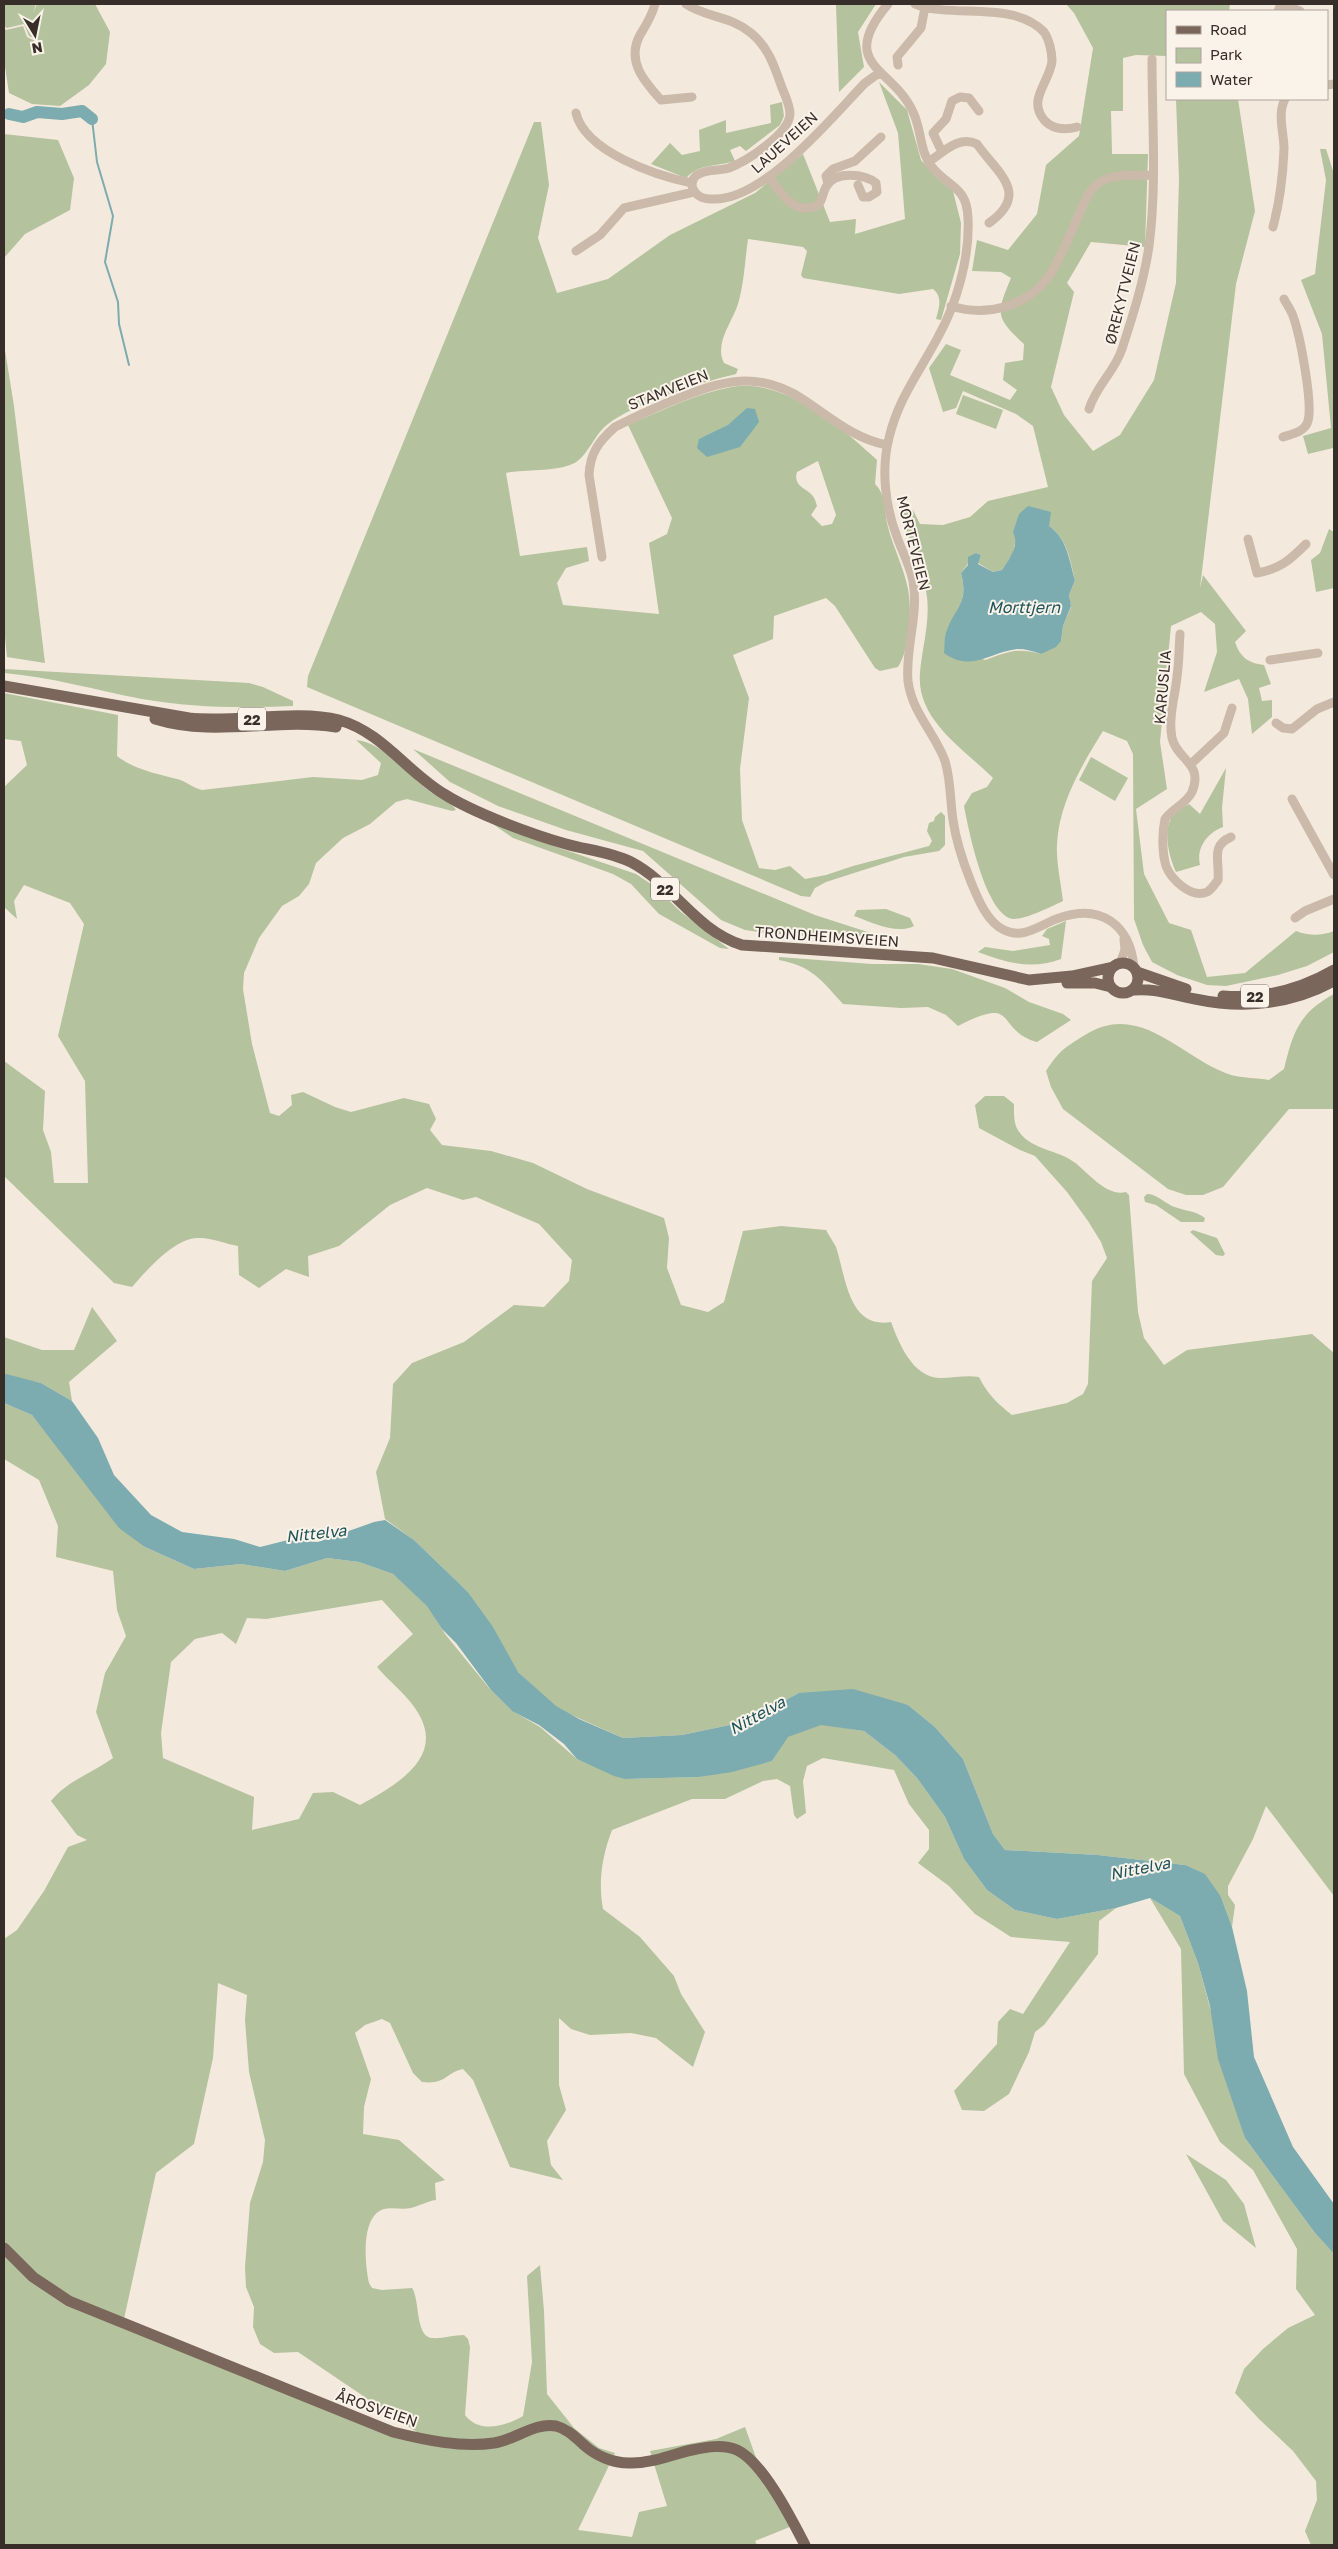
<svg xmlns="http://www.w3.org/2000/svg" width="1338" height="2549" font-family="'Golos Text',sans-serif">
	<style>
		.green { fill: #b4c29d; fill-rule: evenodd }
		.water { fill: #7cabb0 }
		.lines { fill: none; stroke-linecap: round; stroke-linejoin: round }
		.stream { stroke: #7cabb0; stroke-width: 2 }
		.river { stroke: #7cabb0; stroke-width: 12 }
		.minor { stroke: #cbbaa9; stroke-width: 9 }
		.major { stroke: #7a665a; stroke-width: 11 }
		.labels { text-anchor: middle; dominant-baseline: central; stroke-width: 4; stroke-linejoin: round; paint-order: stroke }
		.shield { fill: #faf3ea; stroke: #726963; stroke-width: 1 }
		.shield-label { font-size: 14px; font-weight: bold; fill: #382e29 }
		.street-label { font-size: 15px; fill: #382e29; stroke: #faf3ea }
		.water-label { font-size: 16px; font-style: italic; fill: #1e535a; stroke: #faf3ea }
	</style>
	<rect width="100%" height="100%" fill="#f3eadd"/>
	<path class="green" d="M 4,4 L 36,4 L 33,13 L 37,4 L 95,4 L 110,32 L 106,64 L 89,85 L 60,106 L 32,104 L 9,93 L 4,60 L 4,28 L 6,30 L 23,26 L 27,37 L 42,44 L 42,42 L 29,36 L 24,24 L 7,28 L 4,26 Z
		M 836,4 L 876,4 L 858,32 L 864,67 L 839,92 Z
		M 1066,4 L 1230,4 L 1229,11 L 1167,11 L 1167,56 L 1136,55 L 1123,58 L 1123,111 L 1111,111 L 1112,154 L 1148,154 L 1145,247 L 1091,242 L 1067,283 L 1074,292 L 1051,387 L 1064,415 L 1093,451 L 1120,435 L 1154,380 L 1176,283 L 1179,179 L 1176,99 L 1238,99 L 1255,211 L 1236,284 L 1200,588 L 1203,575 L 1246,631 L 1235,642 C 1240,657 1248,663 1264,665 L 1271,684 L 1259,688 L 1262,701 L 1272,700 L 1272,717 L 1252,734 L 1248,699 L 1239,679 L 1204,692 L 1217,652 L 1215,624 L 1201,612 L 1171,626 L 1160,742 L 1167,789 L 1136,809 L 1144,874 L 1169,923 L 1191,930 L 1207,977 L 1245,973 L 1296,931 C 1309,936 1321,936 1334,931 L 1334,952 L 1307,966 L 1278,975 L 1226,986 L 1207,985 L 1177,975 L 1152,962 L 1143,945 L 1134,919 L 1133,754 L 1127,741 L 1103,731 C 1082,765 1059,803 1057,844 C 1056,862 1061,883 1063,901 C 1052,906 1020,923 1009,918 C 984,906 969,832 964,806 L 972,793 L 987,787 L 993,778 C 964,749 916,720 920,673 C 922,648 930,623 927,597 C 923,566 906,537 900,506 L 913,510 L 920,524 L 943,525 L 970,517 L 988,501 L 1048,487 L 1033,426 L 1016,414 L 963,391 L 956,408 L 943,412 L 929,368 L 946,344 L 961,350 L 950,375 L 1010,400 L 1017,390 L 1003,380 L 1005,363 L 1023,360 L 1024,344 C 995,317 996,314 1011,278 L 1001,272 L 972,271 L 977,240 L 1008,250 L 1037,214 L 1046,165 L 1079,136 L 1093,48 L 1074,13 ZM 1049,526 C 1067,538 1070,560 1075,580 L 1069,595 L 1071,607 L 1063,626 L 1061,641 L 1041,654 C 1017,647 1008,652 985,660 L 945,644 C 949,613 970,609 961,573 L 976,553 L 981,555 L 978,563 L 993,572 L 1002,570 L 1013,553 L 1016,538 Z
		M 879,82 L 907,110 L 921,160 L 938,179 L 953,191 L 961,223 L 960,254 L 941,320 L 936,319 C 939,308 943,297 933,289 L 899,294 L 803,278 L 801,275 L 807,251 L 803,247 L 748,239 C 745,260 744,284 738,304 C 732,323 714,343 724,363 L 738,369 L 736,374 C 702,382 635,403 608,424 C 593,435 587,460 570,465 C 550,472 526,469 506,473 L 520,556 L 587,547 L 589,561 L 566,568 L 557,583 L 563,605 L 659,614 L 649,543 L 667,534 L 672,518 L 628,425 C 661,411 697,393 732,387 C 783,377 843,428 877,460 L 875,484 C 886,494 884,513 888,527 C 893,547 904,568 908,589 C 912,611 910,648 898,667 L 880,671 L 875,668 L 835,606 L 826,598 L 774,616 L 773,639 L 733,655 L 749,698 L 740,769 L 742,820 L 759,868 L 775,870 L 790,866 L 805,879 L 826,875 L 853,866 L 929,846 L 932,841 L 927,831 L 929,823 L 934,821 L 935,817 L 941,812 L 945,816 L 945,845 L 939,851 L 904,857 L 826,882 L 815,888 L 810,897 L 801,896 L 307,687 L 308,676 L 534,122 L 541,122 L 549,185 L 538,238 L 557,293 L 608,279 L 670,235 L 755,193 L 803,154 L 830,222 L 856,219 L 855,234 L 905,219 L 898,133 ZM 818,461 L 836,515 L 832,524 L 822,526 L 811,515 L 817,506 C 816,503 815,498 812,495 C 804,487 793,486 797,472 Z
		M 782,102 L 784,116 L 780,125 L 746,151 L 740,146 L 730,150 L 735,161 C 717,167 700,163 686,178 L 651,164 L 670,143 L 682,155 L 700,151 L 699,130 L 726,120 L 726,133 L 771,123 L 770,105 Z
		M 4,134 L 58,140 L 74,178 L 70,210 L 25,234 L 4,258 Z
		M 1320,149 L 1326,149 L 1334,174 L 1334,452 L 1333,448 L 1308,454 L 1303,436 L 1331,428 L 1322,334 L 1301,280 L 1315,274 L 1326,180 Z
		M 4,344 L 14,406 L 45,663 L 7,657 L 4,627 Z
		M 963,395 L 1003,410 L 996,429 L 956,414 Z
		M 1329,529 L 1334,532 L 1334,588 L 1316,592 L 1311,560 L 1320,553 Z
		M 4,669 L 249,683 L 263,687 L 293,701 L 293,706 C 242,708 193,708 142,699 C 95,690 51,677 4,673 Z
		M 4,693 L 118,715 L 117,756 C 133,769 157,774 177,779 C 184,780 191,787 202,790 L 313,777 L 362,780 L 378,775 L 381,763 L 356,740 C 385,743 406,774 428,790 C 437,797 450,800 456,810 L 452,811 L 407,799 L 396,802 L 370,824 L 343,838 L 316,863 L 309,884 L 299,896 L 282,906 L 259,938 L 244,973 L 243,989 L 252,1044 L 270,1113 L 279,1116 L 292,1105 L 291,1095 L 303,1092 L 335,1107 L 351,1112 L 404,1098 L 429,1104 L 436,1119 L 430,1130 L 442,1145 L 491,1151 L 533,1163 L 587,1189 L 664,1218 L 669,1238 L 667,1268 L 681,1305 L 708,1312 L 724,1302 L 743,1231 L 781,1226 L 826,1230 C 829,1236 833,1241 836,1247 C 846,1277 848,1329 891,1322 C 899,1343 912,1377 940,1378 C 954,1378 966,1375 979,1377 C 987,1394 998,1404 1012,1415 L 1067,1403 L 1083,1394 L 1088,1384 L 1092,1281 L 1107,1258 L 1101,1242 L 1088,1221 L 1067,1192 L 1035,1156 L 1020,1150 L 979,1128 L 975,1105 L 985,1096 L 1004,1096 L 1014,1104 C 1014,1113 1013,1125 1020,1133 C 1033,1150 1058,1150 1074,1162 C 1088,1172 1106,1197 1126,1192 L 1129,1195 L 1138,1312 L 1144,1338 L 1164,1365 L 1187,1350 L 1312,1334 L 1334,1353 L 1334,1896 L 1266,1806 L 1253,1839 L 1228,1886 L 1228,1895 L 1235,1905 L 1232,1927 L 1221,1897 L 1185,1865 L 1098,1855 L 1005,1850 L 993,1834 L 963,1759 L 935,1727 L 908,1705 L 799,1693 L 744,1722 L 682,1735 L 623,1738 L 556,1708 L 516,1670 L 493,1628 L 468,1592 L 414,1540 L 385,1519 L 376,1472 L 390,1438 L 393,1384 L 412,1363 L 464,1342 L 514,1305 L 544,1307 L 569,1281 L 572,1260 L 539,1224 L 476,1197 L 463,1200 L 427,1188 L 390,1205 L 339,1246 L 308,1256 L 309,1277 L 286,1269 L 259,1288 L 239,1275 L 238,1246 C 226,1244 212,1238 200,1238 C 176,1236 147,1270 132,1287 L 114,1283 L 4,1176 L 4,1061 L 45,1091 L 43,1130 L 51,1152 L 54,1183 L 88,1183 L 85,1081 L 58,1036 L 84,924 L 70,903 L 24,885 L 14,901 L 17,919 L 4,907 L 4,787 L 27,765 L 21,741 L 4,739 Z
		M 413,749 L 815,915 L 883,937 L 882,941 L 765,933 L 745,930 L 721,920 L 643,851 L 566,830 L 498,806 L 450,782 Z
		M 1091,757 L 1128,778 L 1115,801 L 1079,780 Z
		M 1226,768 L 1222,808 L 1223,827 C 1207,833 1196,848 1200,865 L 1176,872 C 1169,857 1161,827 1175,813 C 1179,809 1184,807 1189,804 L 1200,814 Z
		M 490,822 L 527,837 L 636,874 L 654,886 L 681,912 L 729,949 L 720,948 L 659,914 L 631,884 L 613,874 L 513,838 Z
		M 886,909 L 910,918 L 914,926 C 897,935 871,922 854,916 L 857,910 Z
		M 1066,921 L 1061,959 C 1032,970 1006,963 978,952 L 985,947 L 1013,951 L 1050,945 L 1049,939 L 1042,936 L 1047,929 Z
		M 779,957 L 872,964 L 918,964 L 952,969 L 1005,988 L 1029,1002 L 1063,1014 L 1071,1020 L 1037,1042 C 993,1029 1020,994 958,1026 L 946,1015 L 928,1007 L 901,1008 L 843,1004 C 821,980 812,966 779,960 Z
		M 1334,994 L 1334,1109 L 1289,1109 L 1223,1187 L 1203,1195 L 1186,1195 L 1168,1189 L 1063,1109 L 1051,1087 L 1046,1071 C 1060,1050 1064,1048 1085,1035 C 1141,1000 1180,1058 1231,1075 C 1242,1078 1257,1078 1269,1080 L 1284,1069 C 1293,1032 1299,1013 1334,994 Z
		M 1147,1194 C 1156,1194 1164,1202 1172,1206 C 1183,1211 1195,1210 1205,1218 L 1204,1222 L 1181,1222 L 1156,1205 L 1145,1202 L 1144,1197 Z
		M 1193,1230 L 1217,1238 L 1225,1254 L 1223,1256 L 1216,1255 L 1190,1232 Z
		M 92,1307 L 117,1341 L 69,1382 L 72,1401 L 41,1383 L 4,1375 L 4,1337 L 42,1350 L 74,1350 Z
		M 4,1403 L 32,1415 L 82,1477 L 145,1547 L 194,1569 L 241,1564 L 285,1571 L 327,1558 L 359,1562 L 393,1574 L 427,1605 L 445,1634 L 489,1688 L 511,1710 L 540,1727 L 577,1759 L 625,1779 L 699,1777 L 772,1761 L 787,1737 L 821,1724 L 864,1731 L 895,1755 L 917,1778 L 945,1817 L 964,1859 L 987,1890 L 1015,1910 L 1057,1919 L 1116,1908 L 1099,1921 L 1098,1954 L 1044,2025 L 1035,2032 L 1029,2052 L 1009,2094 L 984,2111 L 962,2110 L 954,2091 L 997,2044 L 998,2022 L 1010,2009 L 1023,2014 L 1070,1942 L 1011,1937 L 975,1914 L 949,1886 L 918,1863 L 929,1849 L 929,1830 L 909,1804 L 894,1770 L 823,1758 L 807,1766 L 803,1781 L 806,1813 L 797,1819 L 794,1815 L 790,1786 L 777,1779 L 763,1781 L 725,1799 L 692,1799 L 612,1830 C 602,1856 598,1882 603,1909 L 640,1937 L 674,1976 L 681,1994 L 705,2032 L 693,2067 L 656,2038 L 631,2033 L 590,2035 L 571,2029 L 559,2018 L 559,2085 L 566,2110 L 547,2141 L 551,2165 L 563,2180 L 510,2167 L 473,2080 L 463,2069 C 445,2073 446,2085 422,2082 L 413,2073 L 390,2023 L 382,2019 L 365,2025 L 355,2033 L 371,2079 L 364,2107 L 363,2134 L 399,2140 L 445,2180 L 435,2183 L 436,2200 C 427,2201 420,2206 411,2208 C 402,2210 392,2207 384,2209 C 360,2216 365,2265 369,2283 L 372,2288 L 382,2290 L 412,2288 C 420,2299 415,2335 431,2338 C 442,2339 453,2335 464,2335 L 468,2339 L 470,2347 L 465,2415 C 479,2434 506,2426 523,2416 L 532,2362 L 527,2276 L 540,2265 L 544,2311 L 547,2394 L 574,2428 L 599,2448 L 615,2453 L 578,2530 L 632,2537 L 639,2512 L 667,2506 L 650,2451 L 716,2439 L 745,2427 L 758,2463 L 797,2524 L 755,2541 L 757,2545 L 4,2545 L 4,1939 L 17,1930 L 44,1891 L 68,1847 L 87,1840 L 77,1835 L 51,1801 C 67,1781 92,1773 113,1758 L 96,1712 L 105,1673 L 126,1636 L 117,1610 L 113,1571 L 56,1557 L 58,1526 L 39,1480 L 4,1459 ZM 382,1600 L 413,1634 L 377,1667 C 388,1680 402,1691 412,1704 C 451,1754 400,1783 360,1805 L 333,1792 L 313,1793 L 299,1819 L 252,1830 L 254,1797 L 163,1758 L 161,1733 L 171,1662 L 195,1639 L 222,1633 L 236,1644 L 247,1618 L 266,1619 ZM 218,1983 L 247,1995 L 245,2020 L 249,2072 L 265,2140 L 263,2162 L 250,2203 L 245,2267 L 246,2287 L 254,2307 L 253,2327 L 260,2344 L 274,2353 L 298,2352 L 427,2439 L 122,2328 L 156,2173 L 194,2144 L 213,2058 Z
		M 1150,1898 L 1180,1916 L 1198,1963 L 1245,2138 L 1315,2233 L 1334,2254 L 1334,2545 L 1311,2545 L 1305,2531 L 1317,2500 L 1316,2481 L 1293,2451 L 1259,2419 L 1235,2393 L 1244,2369 L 1263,2349 L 1288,2328 L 1315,2315 L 1296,2289 L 1297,2249 L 1253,2170 L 1220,2142 L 1184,2074 L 1181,1949 Z
		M 1186,2154 L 1226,2180 L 1244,2204 L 1256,2248 L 1223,2221 Z"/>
	<path class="water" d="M 747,408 L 755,409 L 759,422 L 740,447 L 707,457 L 697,448 L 699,439 L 728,425 Z
		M 1028,506 L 1051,512 L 1049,526 C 1067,538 1069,560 1075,580 L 1069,595 L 1071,606 L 1063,626 L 1061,641 L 1056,647 L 1041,654 C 1033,651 1026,649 1017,649 C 990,652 972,673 944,653 C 945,646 944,639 946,633 C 955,606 969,605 961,573 L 968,565 L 968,557 L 976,553 L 981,555 L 978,564 L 993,572 L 1002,570 C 1009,559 1020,546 1013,532 L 1019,514 Z
		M 6,1374 L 41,1383 L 72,1401 L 98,1438 L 114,1475 L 151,1515 L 182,1532 L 234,1539 L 260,1547 L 288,1540 L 318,1542 L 374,1522 L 385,1520 L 414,1540 L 468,1592 L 493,1627 L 518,1672 L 556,1706 L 579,1719 L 623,1738 L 682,1735 L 744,1722 L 799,1693 L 853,1689 L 908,1705 L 935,1727 L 963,1759 L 993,1834 L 1005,1850 L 1098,1855 L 1185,1865 L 1205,1874 L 1221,1897 L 1232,1927 L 1247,1991 L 1254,2057 L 1293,2147 L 1334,2204 L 1334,2254 L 1315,2233 L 1245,2138 L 1218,2059 L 1210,2006 L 1198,1963 L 1180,1916 L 1150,1898 L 1116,1908 L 1057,1919 L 1015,1910 L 987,1890 L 964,1859 L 945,1817 L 917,1778 L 895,1755 L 864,1731 L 821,1725 L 788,1737 L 772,1761 L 732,1772 L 699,1777 L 625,1779 L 614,1776 L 577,1759 L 564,1744 L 539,1725 L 512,1711 L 491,1690 L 456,1643 L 442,1629 L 427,1606 L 393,1574 L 359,1562 L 327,1558 L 285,1571 L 241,1564 L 194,1569 L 145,1547 L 119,1528 L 32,1415 L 4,1403 L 4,1375 Z"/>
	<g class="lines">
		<path class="stream" d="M 92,119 L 97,162 L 113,216 L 105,262 L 118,302 L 119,324 L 129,365"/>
		<path class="river" d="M 9,114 L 23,117 L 37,112 L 62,114 L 82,111 L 92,119"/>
		<path class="minor" d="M 655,4 C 652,16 646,25 640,35 C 626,61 644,81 661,100 L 692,97
			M 686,4 C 707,18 729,15 751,33 C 768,47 774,65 781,85 C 784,94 790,104 790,114 C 789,134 747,161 729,168 C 719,171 708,169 699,174 C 694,176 692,180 692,186 C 695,196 702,199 712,199 C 763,202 831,118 865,83 L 879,73
			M 888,4 C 836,66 893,67 913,112 C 922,130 919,151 932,167 C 948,187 967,186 968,218 C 970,257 957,303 938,337 C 920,371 898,399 889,438 C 881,469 885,506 897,537 C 902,551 910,566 913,581 C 919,615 905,648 908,681 C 912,713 935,733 945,761 C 951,781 950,800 953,820 C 956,841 963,862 971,882 C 978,899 987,922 1004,930 C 1024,940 1041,924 1059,918 C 1101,903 1130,925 1134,967
			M 915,4 C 954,19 1013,0 1044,32 C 1049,39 1052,52 1052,61 C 1050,82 1026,100 1045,121 C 1054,130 1066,130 1077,127
			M 1278,11 L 1281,4 L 1300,11
			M 898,65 L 897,57 L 921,28 L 925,7
			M 1327,85 L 1334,84
			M 576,113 C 585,152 657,176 692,183
			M 942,152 L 933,133 L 946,119 L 952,101 L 960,97 L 969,98 L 979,111
			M 928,162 C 943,153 958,135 977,144 C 997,173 1031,193 989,223
			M 769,177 C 780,193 796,217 818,205 C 823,200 822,194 826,187 C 834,171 863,173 876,183 L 877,192 L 869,197 L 863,197 L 858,185
			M 828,184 L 826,176 L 833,169 L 855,161 L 881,137
			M 1273,227 C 1280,201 1283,175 1284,149 C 1284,133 1277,114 1285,99
			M 576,251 L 600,235 L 624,208 L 694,192
			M 951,306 C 986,317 1027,307 1049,276 C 1061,258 1069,236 1078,217 C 1083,205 1088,190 1100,182 C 1114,173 1136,176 1152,175
			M 1089,409 C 1096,386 1115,371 1122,349 C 1133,315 1144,281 1149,246 C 1157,185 1152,121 1152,59
			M 1283,437 C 1292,434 1305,432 1308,421 C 1313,403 1300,335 1293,316 C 1291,310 1287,305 1284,299
			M 1248,539 L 1257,573 C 1280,569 1290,560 1306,544
			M 602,557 L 589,475 C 590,453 599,441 615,427 C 635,417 654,408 674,400 C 721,381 758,369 804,400 C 831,418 855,439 887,445
			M 1180,634 C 1179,649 1179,663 1177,677 C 1175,697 1168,717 1172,738 C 1177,760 1204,763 1192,792 C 1187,803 1172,809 1165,819 C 1162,833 1162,853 1166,866 C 1171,879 1191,899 1207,892 C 1211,890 1215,884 1218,880 C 1220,861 1210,846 1231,837
			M 1270,660 L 1318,653
			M 1276,723 L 1283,728 L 1292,729 L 1317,709 L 1334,702
			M 1192,763 L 1224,733 L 1232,708
			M 1292,799 L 1334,875
			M 1295,918 L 1305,911 L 1334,899
			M 1120,963 L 1125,950 L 1124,939"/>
		<path class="major" d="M 4,686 L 189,718 C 236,723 296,709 339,720 C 382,732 407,772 444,794 C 474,813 531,834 566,844 C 587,850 611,852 631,862 C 673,884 695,930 742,945 L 933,958 L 1029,980 L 1072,976 L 1113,967
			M 155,719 C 217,738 275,717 336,727
			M1108 978a15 15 0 1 1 30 0a15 15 0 1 1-30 0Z
			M 1137,972 L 1186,989
			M 1067,983 L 1095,983 L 1111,987
			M 1134,990 C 1155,988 1174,995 1195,999 C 1243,1009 1290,1005 1334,981
			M 1223,996 C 1262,999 1301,989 1334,970
			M 4,2248 L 33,2277 L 69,2301 L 393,2432 C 425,2440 462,2448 494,2443 C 515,2440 535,2422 556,2426 C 568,2429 576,2438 584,2445 C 596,2456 613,2463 629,2463 C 651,2464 672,2454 692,2450 C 707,2447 723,2444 737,2450 C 763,2462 792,2520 805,2545"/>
	</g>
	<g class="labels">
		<g class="shield">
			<rect x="238" y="707.5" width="28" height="23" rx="4"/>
			<rect x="651" y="877.5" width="28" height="23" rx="4"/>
			<rect x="1241" y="984.5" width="28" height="23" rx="4"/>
		</g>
		<g class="shield-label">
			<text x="252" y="719">22</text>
			<text x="665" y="889">22</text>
			<text x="1255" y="996">22</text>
		</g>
		<g class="street-label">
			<text transform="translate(784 142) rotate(-42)">LAUEVEIEN</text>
			<text transform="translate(1122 293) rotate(-76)">ØREKYTVEIEN</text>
			<text transform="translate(668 389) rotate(-22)">STAMVEIEN</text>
			<text transform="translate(914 543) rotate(76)">MORTEVEIEN</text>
			<text transform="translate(1162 687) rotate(-85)">KARUSLIA</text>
			<text transform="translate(827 936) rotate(4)">TRONDHEIMSVEIEN</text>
			<text transform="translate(377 2408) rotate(19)">ÅROSVEIEN</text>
		</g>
		<g class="water-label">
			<text x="1024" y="607">Morttjern</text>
			<text transform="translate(316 1533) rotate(-6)">Nittelva</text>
			<text transform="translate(757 1715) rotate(-29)">Nittelva</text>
			<text transform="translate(1140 1868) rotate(-11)">Nittelva</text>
		</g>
	</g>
	<rect width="1338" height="2549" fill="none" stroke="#382e29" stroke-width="10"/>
	<rect x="1166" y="10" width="162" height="90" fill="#faf3ea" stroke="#aca49d"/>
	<rect x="1176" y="26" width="25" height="8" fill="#7a665a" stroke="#aca49d"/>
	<text x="1210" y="35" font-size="15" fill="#382e29">Road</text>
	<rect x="1176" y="48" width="25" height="15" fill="#b4c29d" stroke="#aca49d"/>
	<text x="1210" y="60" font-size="15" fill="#382e29">Park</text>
	<rect x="1176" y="72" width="25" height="15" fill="#7cabb0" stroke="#aca49d"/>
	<text x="1210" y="85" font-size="15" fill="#382e29">Water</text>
	<g transform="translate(35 35) rotate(170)" stroke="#faf3ea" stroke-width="4" paint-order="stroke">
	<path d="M0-4L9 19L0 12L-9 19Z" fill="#382e29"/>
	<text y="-8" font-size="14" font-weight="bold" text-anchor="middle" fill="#382e29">N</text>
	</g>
</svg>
